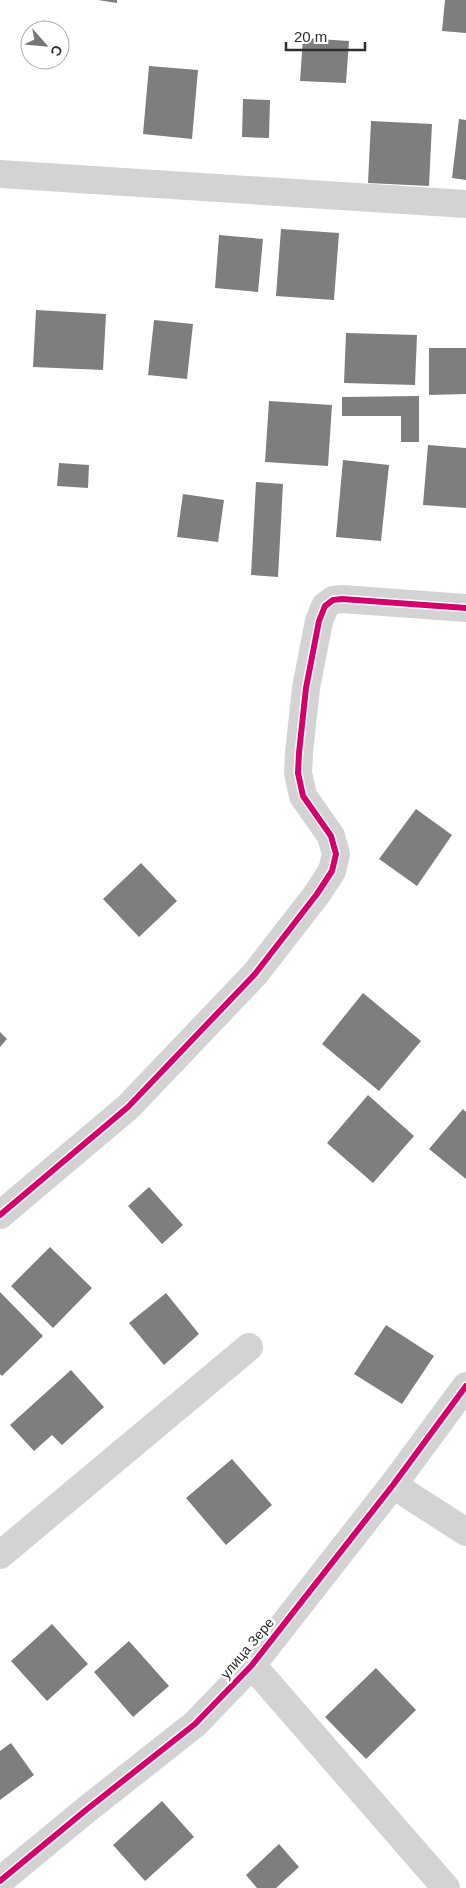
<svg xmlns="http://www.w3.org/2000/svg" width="466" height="1888" font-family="Helvetica,sans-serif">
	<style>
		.building { fill: #7e7e7e }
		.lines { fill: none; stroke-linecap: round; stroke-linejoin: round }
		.minor { stroke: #d3d3d3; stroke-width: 28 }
		.cycleway-casing { stroke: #fff; stroke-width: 9 }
		.cycleway { stroke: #d6006c; stroke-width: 6 }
		.labels { text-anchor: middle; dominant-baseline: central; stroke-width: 5; stroke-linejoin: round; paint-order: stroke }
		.street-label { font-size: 14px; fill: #2e2e2e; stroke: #fff }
	</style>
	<rect width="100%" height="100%" fill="#fff"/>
	<path class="building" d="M 98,0 L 117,0 L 117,3 Z
		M 445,0 L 466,0 L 466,33 L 442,31 Z
		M 303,38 L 349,41 L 346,83 L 300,81 Z
		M 149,66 L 198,70 L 192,139 L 143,134 Z
		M 243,99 L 270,100 L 269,138 L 242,137 Z
		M 459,119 L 466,120 L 466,180 L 452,178 Z
		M 371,121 L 432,124 L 429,186 L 368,183 Z
		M 281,229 L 339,233 L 334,300 L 276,296 Z
		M 219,235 L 263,239 L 258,292 L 215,288 Z
		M 36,310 L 106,314 L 103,370 L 33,367 Z
		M 154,320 L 193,324 L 187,379 L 148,375 Z
		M 346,333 L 417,335 L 415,385 L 344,383 Z
		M 429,348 L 466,348 L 466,394 L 429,395 Z
		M 419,396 L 419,442 L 401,442 L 401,416 L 342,416 L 342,397 Z
		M 269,401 L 332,405 L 328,466 L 265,462 Z
		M 428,445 L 466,448 L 466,508 L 423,505 Z
		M 343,460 L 389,465 L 381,541 L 336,537 Z
		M 59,463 L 89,465 L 88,488 L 57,486 Z
		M 256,482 L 283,484 L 278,577 L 251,575 Z
		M 183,494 L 224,500 L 218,542 L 177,537 Z
		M 416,809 L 452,835 L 417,886 L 379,859 Z
		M 141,863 L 177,901 L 139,937 L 103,899 Z
		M 363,993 L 421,1041 L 379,1091 L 322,1044 Z
		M 0,1032 L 7,1039 L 0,1047 Z
		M 368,1095 L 414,1136 L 373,1183 L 327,1143 Z
		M 463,1109 L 466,1112 L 466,1179 L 429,1149 Z
		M 149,1187 L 183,1225 L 162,1244 L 128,1206 Z
		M 50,1247 L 92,1288 L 53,1328 L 11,1286 Z
		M 0,1292 L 43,1336 L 2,1376 L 0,1374 Z
		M 166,1293 L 199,1334 L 164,1365 L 129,1323 Z
		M 386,1325 L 434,1356 L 402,1404 L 354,1374 Z
		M 71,1370 L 104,1407 L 62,1445 L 52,1435 L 34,1451 L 10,1425 Z
		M 232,1459 L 272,1505 L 226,1545 L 186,1498 Z
		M 52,1624 L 88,1664 L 47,1701 L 11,1661 Z
		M 129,1641 L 169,1686 L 133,1717 L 94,1672 Z
		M 376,1668 L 416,1710 L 366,1759 L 325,1717 Z
		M 11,1743 L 34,1775 L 0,1800 L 0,1751 Z
		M 162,1801 L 194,1837 L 145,1881 L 113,1845 Z
		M 279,1844 L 299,1867 L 276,1888 L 257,1888 L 246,1875 Z"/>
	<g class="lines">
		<path class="minor" d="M 0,174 L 466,204
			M 0,1215 L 128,1107 L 255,974 L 317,894 L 332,871 L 336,854 L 331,836 L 303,796 L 298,773 L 299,753 L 306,688 L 319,621 L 325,606 L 333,600 L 342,599 L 466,608
			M 393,1485 L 466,1532
			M 0,1555 L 249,1347
			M 252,1665 L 446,1888
			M 0,1881 L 86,1810 L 195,1724 L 252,1665 L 393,1485 L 466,1386"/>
		<g class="cycleway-casing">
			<path id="cycleway" d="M 0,1215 L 128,1107 L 255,974 L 317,894 L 332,871 L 336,854 L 331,836 L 303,796 L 298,773 L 299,753 L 306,688 L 319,621 L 325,606 L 333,600 L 342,599 L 466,608
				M 0,1881 L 86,1810 L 195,1724 L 252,1665 L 393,1485 L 466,1386"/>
		</g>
		<use href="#cycleway" class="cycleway"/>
	</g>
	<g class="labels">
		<g class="street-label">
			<text transform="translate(247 1648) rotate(-50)">улица Зере</text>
		</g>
	</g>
	<g transform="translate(45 45) rotate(117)"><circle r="24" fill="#ffffff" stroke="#ababab"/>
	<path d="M0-4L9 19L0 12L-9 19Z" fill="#777777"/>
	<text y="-8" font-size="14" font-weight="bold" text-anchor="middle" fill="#2e2e2e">С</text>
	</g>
	<path d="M286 42v8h79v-8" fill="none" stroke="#2e2e2e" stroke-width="2.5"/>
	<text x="294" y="42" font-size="15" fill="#2e2e2e" stroke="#ffffff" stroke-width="4" paint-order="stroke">20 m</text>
</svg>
